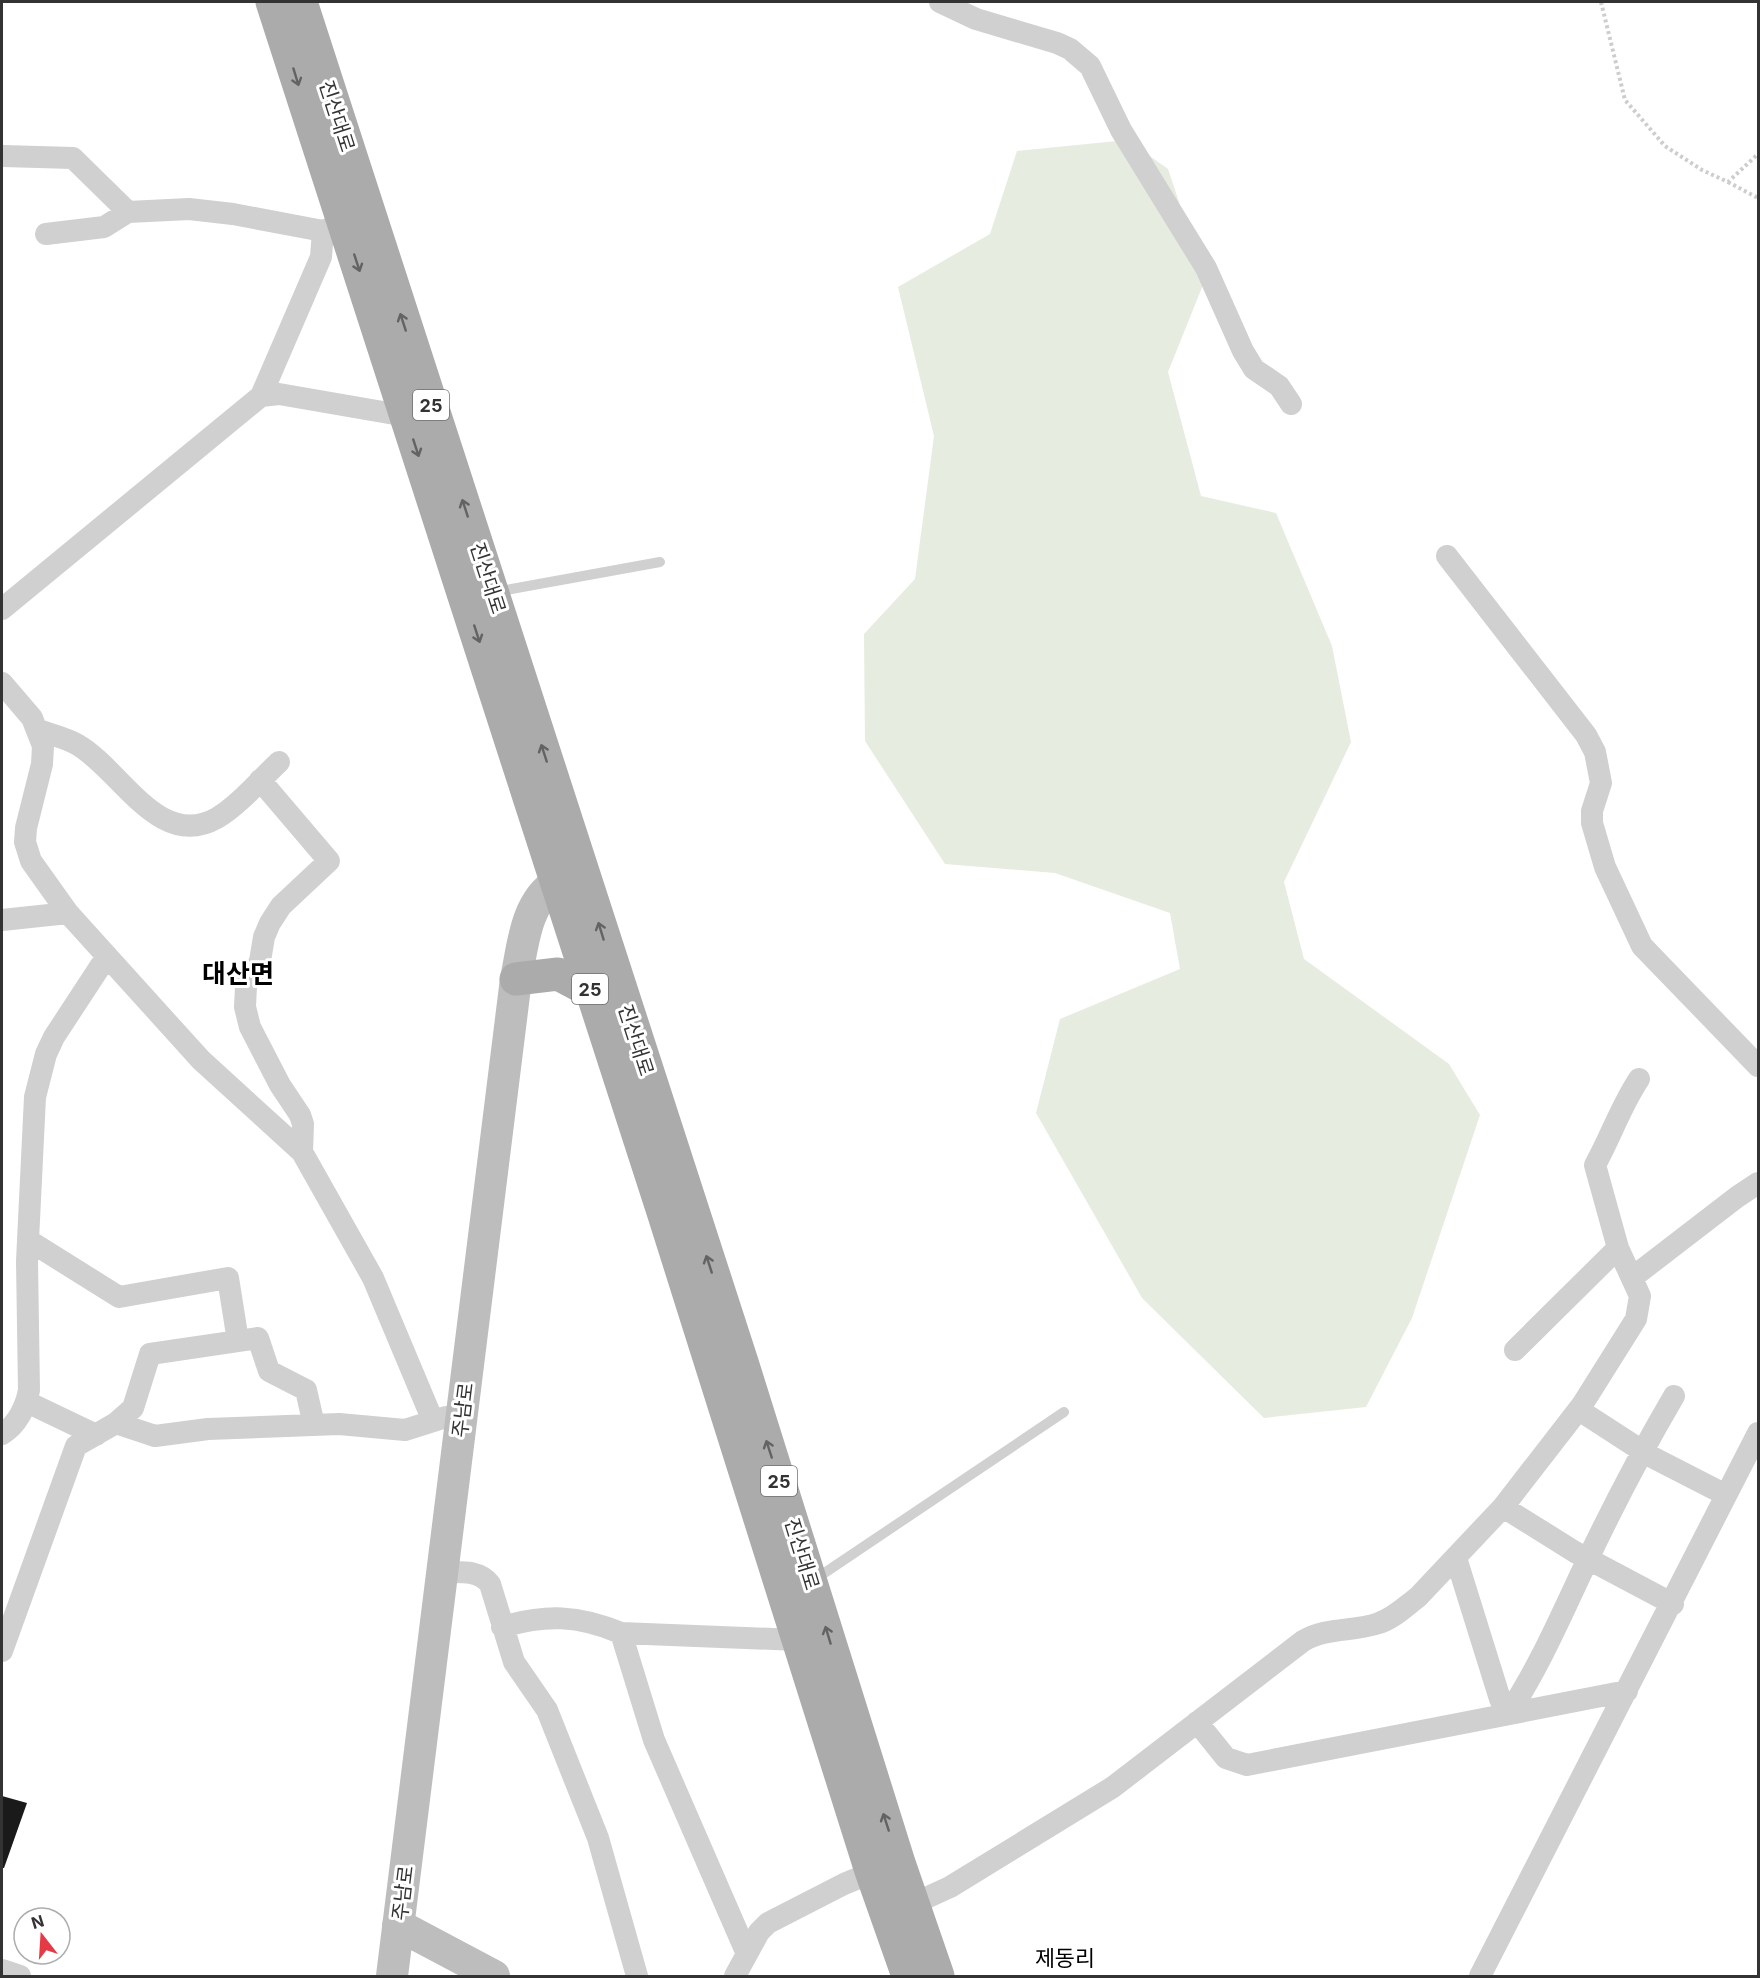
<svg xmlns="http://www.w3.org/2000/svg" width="1760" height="1978" font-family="Inter,'Noto Sans KR',sans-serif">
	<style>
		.green { fill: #e6ecdf }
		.building { fill: #1a1a1a }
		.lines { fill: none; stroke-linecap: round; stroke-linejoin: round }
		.path { stroke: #cdcdcd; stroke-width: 4; stroke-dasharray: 3 3; stroke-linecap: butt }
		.lane { stroke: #d0d0d0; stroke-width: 10 }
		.street { stroke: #d0d0d0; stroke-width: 22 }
		.secondary { stroke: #bdbdbd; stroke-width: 32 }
		.primary { stroke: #ababab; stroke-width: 33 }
		.oneway { stroke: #636363 }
		.labels { text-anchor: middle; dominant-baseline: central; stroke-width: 6; stroke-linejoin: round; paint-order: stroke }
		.shield { fill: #fff; stroke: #707070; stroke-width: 1.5 }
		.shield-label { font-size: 18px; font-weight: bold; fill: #333 }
		.street-label { font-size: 20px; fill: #333; stroke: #fff }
		.quarter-label { font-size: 22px; fill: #000; stroke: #fff }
		.district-label { font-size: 26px; font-weight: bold; fill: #000; stroke: #fff }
	</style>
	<rect width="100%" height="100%" fill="#fff"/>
	<path class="green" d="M 1127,140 L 1168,169 L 1205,280 L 1168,372 L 1201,496 L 1276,513 L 1332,646 L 1351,742 L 1284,882 L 1304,959 L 1449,1064 L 1480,1115 L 1412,1318 L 1366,1407 L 1264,1418 L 1142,1298 L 1036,1113 L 1060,1019 L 1180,969 L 1170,913 L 1055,873 L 945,864 L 865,741 L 864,634 L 915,579 L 934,436 L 898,287 L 990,234 L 1017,151 Z"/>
	<path class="building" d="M 2,1796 L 27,1803 L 4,1868 L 2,1868 Z"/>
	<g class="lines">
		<path class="path" d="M 1601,2 L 1625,100 L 1665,146 L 1702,170 L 1728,182 L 1758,154
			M 1728,182 L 1758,198"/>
		<path class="lane" d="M 495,592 L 660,562
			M 814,1580 L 1064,1412"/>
		<path class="street" d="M 940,2 L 976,19 L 1057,43 L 1070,49 L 1090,66 L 1121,130 L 1206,268 L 1243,351 L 1254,369 L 1279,386 L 1291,404
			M 3,156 L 73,158 L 128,212 L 189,209 L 233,214 L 323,231 L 336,226
			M 46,234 L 104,227 L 128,212
			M 261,396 L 279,394 L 406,416
			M 1447,556 L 1586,735 L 1595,752 L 1601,783 L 1592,811 L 1592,823 L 1605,867 L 1642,946 L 1758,1066
			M 2,609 L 261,396 L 321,257 L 323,231
			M 2,683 L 32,718 L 43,746 L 42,764 L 26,828 L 25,842 L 31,861 L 68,913 L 201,1060 L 302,1152 L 373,1278 L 433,1421
			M 39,730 C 51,735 67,738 78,745 C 121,770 159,851 217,818 C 238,806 261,779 279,762
			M 260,780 L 329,861 L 281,906 L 270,923 L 264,937 L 260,961 L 246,986 L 245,1007 L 250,1027 L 280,1085 L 300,1115 L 303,1124 L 302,1152
			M 2,920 L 68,913
			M 28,1240 L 119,1297 L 228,1278 L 238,1341
			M 1633,1277 L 1737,1197 L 1758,1183
			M 1515,1350 L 1618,1248
			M 27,1402 L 96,1435
			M 1579,1410 L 1650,1456 L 1726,1495
			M 116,1423 L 133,1408 L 150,1354 L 258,1338 L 269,1371 L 306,1390 L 314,1425
			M 2,1434 C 17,1425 26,1407 29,1390 L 27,1261 L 35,1097 L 46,1054 L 54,1037 L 107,956
			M 1503,1507 L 1575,1552 L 1673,1604
			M 1456,1558 L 1500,1699 L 1508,1714 C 1540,1666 1562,1613 1587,1561 C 1614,1504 1643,1449 1674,1396
			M 444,1572 C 461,1572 479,1570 490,1584 L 514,1662 L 547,1710 L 598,1838 L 637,1976
			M 502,1627 C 546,1614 578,1615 621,1633 L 654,1740 L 747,1954
			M 621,1633 L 798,1640
			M 2,1651 L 76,1446 L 116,1423 L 155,1436 L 208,1429 L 339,1424 L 405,1430 L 446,1417
			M 1197,1722 L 1226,1758 L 1247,1765 L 1627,1691
			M 902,1909 L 950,1887 L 1113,1787 L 1303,1641 C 1327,1627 1354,1632 1379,1623 C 1394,1618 1406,1606 1418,1597 L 1503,1507 L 1582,1405 L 1636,1319 L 1640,1296 L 1618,1248 L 1595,1165 C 1611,1136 1621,1106 1639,1079
			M 2,1970 L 20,1976
			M 735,1976 L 759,1932 L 768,1923 L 844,1884 L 885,1867
			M 1480,1976 L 1758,1433"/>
		<path class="secondary" d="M 398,1925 L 494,1976
			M 392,1976 L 516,979 C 523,946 525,903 556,883 C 562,879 572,878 579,876"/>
		<path class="primary" d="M 272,2 L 664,1215 L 871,1871 L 908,1976
			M 301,2 L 742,1362 L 899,1863 L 938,1976
			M 516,979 L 558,974 L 590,991"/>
	</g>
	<defs><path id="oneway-shaft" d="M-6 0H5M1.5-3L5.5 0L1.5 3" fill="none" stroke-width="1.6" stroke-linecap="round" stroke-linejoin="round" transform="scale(1.5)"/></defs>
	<g class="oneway">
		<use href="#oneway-shaft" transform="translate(296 77) rotate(73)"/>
		<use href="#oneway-shaft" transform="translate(357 263) rotate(72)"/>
		<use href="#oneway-shaft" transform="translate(403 322) rotate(-108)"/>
		<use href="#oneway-shaft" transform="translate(416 448) rotate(72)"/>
		<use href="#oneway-shaft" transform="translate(465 508) rotate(-108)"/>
		<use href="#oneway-shaft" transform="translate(477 634) rotate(72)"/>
		<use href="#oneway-shaft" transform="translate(544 753) rotate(-108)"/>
		<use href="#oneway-shaft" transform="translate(601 931) rotate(-107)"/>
		<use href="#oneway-shaft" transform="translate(709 1264) rotate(-108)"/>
		<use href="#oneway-shaft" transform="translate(769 1449) rotate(-108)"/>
		<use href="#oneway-shaft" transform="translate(828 1635) rotate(-107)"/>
		<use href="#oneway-shaft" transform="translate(886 1822) rotate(-108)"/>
	</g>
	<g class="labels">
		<g class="shield">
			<rect x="413" y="390" width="36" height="30" rx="4.5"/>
			<rect x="572" y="974" width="36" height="30" rx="4.5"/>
			<rect x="761" y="1466" width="36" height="30" rx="4.5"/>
		</g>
		<g class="shield-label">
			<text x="431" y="405">25</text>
			<text x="590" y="989">25</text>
			<text x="779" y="1481">25</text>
		</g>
		<g class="street-label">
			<text transform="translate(337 116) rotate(72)">진산대로</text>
			<text transform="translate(488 578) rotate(72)">진산대로</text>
			<text transform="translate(636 1040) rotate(72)">진산대로</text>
			<text transform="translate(463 1410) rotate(-83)">주남로</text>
			<text transform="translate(802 1554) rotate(73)">진산대로</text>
			<text transform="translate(403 1893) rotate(-83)">주남로</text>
		</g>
		<g class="quarter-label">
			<text x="1065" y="1958">제동리</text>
		</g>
		<g class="district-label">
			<text x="238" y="973">대산면</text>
		</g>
	</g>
	<rect width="1760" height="1978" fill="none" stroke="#333333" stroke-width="6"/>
	<g transform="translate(42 1936) rotate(343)"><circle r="28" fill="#ffffff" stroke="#adadad" stroke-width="1.5"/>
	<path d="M0-4.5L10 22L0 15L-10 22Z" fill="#e63946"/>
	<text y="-9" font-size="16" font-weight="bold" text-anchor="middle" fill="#333333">N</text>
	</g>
</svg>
